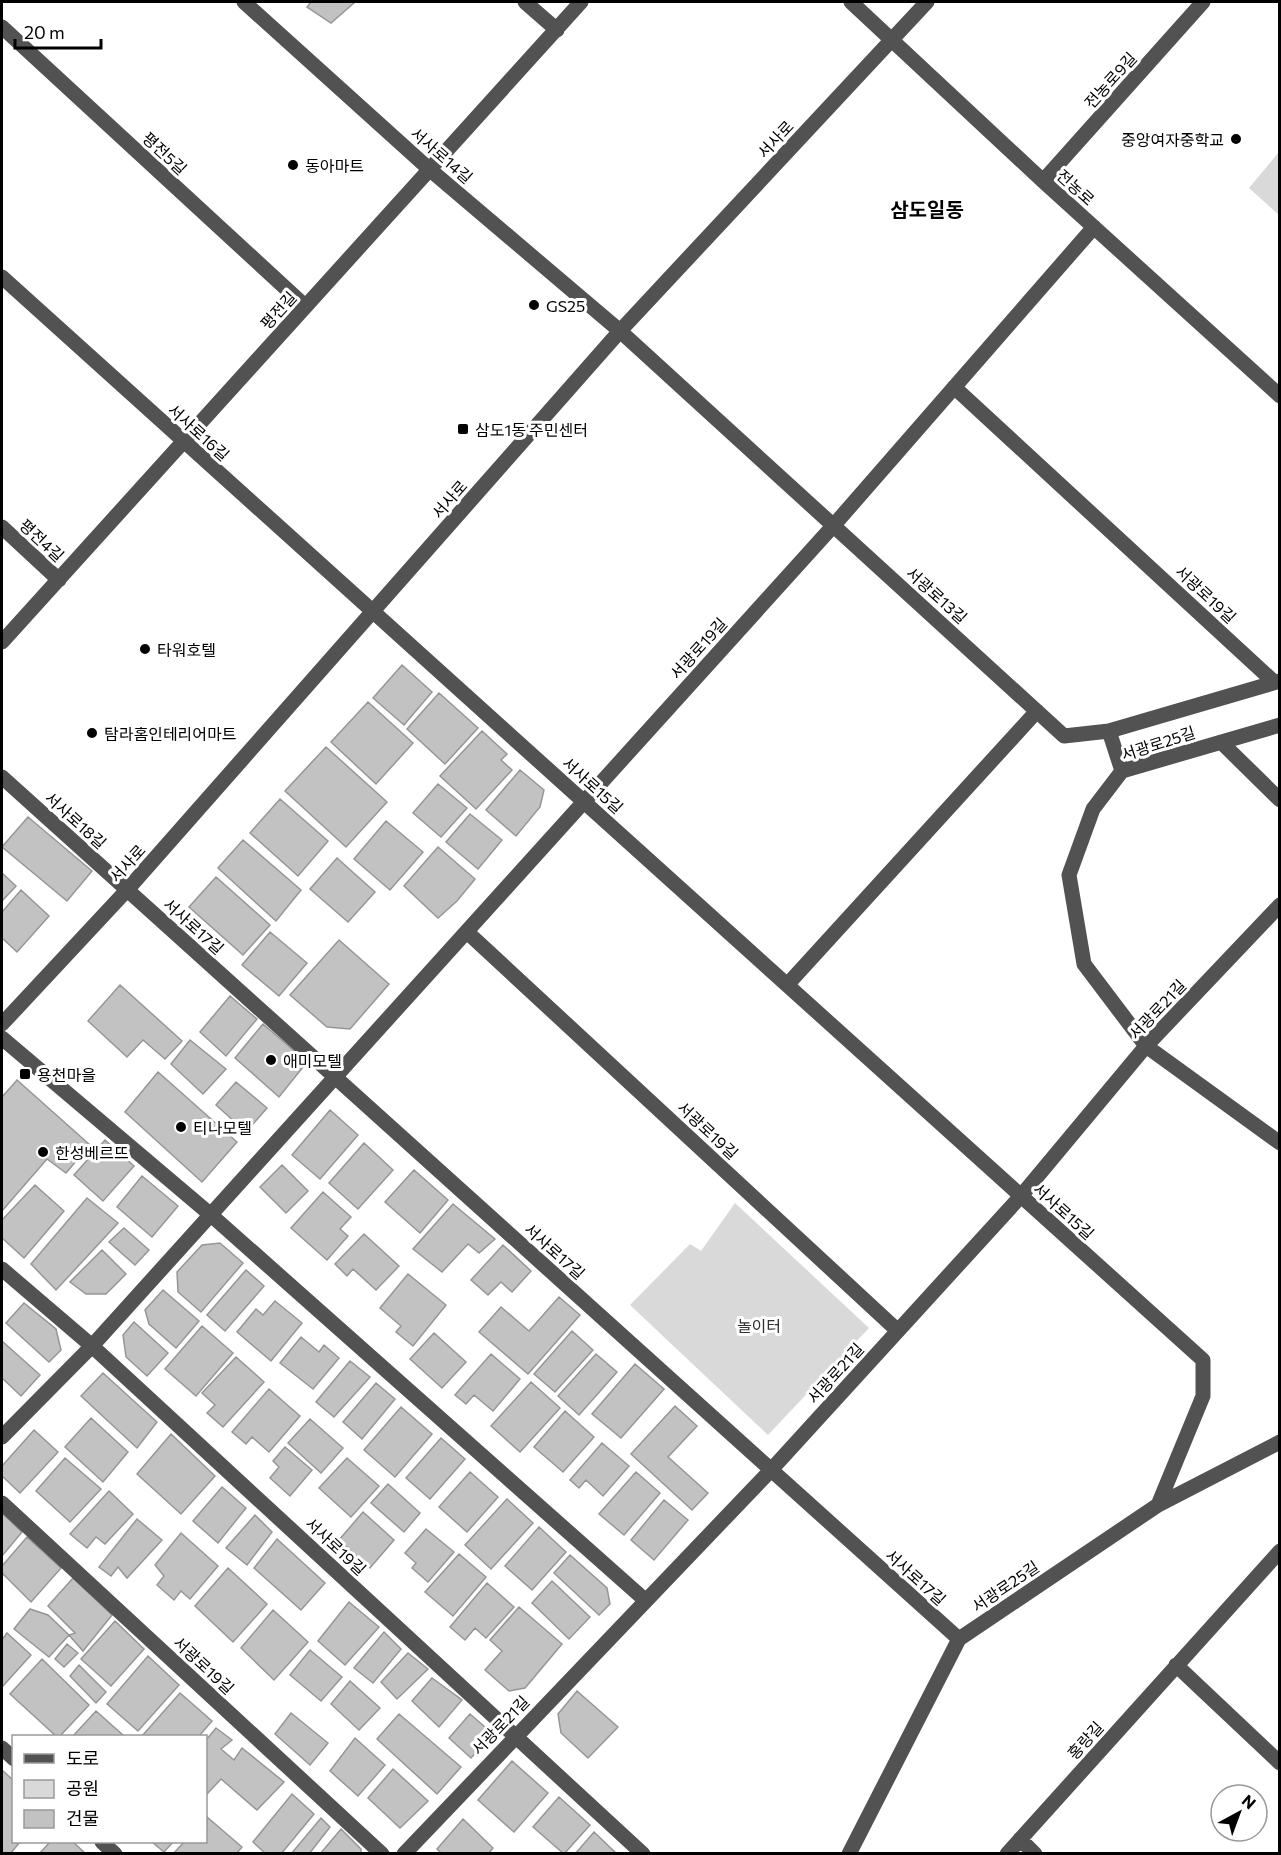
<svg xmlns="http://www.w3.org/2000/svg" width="1281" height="1855" font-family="Commissioner,'Noto Sans KR',sans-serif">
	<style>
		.green { fill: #d9d9d9 }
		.building { fill: #c2c2c2; stroke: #969696; stroke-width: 1.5 }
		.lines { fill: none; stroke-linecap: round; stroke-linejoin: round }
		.minor { stroke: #525252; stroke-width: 15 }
		.poi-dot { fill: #000; stroke: #fff; stroke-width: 2 }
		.labels { text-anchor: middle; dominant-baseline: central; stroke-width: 6; stroke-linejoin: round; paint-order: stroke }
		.street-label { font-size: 16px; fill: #000; stroke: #fff }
		.poi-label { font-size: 16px; fill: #000; stroke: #fff; text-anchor: start }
		.park-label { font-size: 16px; fill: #303030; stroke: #fff }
		.quarter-label { font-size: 20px; font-weight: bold; fill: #000; stroke: #fff }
	</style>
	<rect width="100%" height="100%" fill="#fff"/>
	<path class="green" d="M 1279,152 L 1279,215 L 1249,188 Z
		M 735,1203 L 869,1328 L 768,1435 L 630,1305 L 690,1244 L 701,1251 Z"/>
	<path class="building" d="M 311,2 L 355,2 L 331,23 L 307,7 Z
		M 402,665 L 432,692 L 404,725 L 373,698 Z
		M 439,693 L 478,728 L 445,764 L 407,729 Z
		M 368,702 L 413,743 L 376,784 L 331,742 Z
		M 482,731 L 507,754 L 501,760 L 512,770 L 476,809 L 440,776 Z
		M 326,747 L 387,802 L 346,847 L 285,791 Z
		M 520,770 L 544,790 L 540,807 L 516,836 L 486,810 Z
		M 438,784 L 467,808 L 441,837 L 413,813 Z
		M 280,799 L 328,841 L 298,876 L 250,833 Z
		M 470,814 L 502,840 L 478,869 L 446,842 Z
		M 28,817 L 92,871 L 67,901 L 2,847 Z
		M 386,821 L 423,852 L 390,890 L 354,859 Z
		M 243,840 L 301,890 L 276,921 L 218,868 Z
		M 438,847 L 475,879 L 457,901 L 438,918 L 404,886 Z
		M 337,858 L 375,892 L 348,922 L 310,889 Z
		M 2,873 L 16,886 L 2,901 Z
		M 216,877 L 270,925 L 243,955 L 189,907 Z
		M 21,890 L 49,916 L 17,952 L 2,938 L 2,912 Z
		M 270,932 L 307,963 L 279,996 L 242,965 Z
		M 339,940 L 389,984 L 350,1029 L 327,1027 L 290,995 Z
		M 120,985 L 182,1041 L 165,1059 L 143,1040 L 127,1057 L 88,1021 Z
		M 230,996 L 257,1019 L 226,1056 L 200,1032 Z
		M 263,1024 L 307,1062 L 279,1097 L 235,1058 Z
		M 190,1040 L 226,1069 L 203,1094 L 171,1064 Z
		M 158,1072 L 237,1142 L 202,1182 L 125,1112 Z
		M 17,1080 L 90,1145 L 66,1173 L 47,1159 L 2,1211 L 2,1097 Z
		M 236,1082 L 267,1108 L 246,1132 L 216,1105 Z
		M 330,1110 L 358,1135 L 320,1179 L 292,1155 Z
		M 105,1140 L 134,1166 L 103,1201 L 74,1175 Z
		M 364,1143 L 393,1170 L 358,1209 L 329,1183 Z
		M 282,1165 L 308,1191 L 286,1213 L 260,1187 Z
		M 414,1170 L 448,1200 L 420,1233 L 385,1202 Z
		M 142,1176 L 178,1206 L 152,1237 L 117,1207 Z
		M 35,1185 L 64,1211 L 24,1258 L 2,1238 L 2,1220 Z
		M 323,1192 L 351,1217 L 340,1229 L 348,1236 L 327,1260 L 291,1228 Z
		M 87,1198 L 118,1223 L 56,1290 L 31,1264 Z
		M 453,1204 L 495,1239 L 479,1253 L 468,1244 L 442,1272 L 413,1249 Z
		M 124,1228 L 149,1250 L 135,1265 L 109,1242 Z
		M 364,1234 L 399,1266 L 376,1290 L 353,1269 L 347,1276 L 335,1264 Z
		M 220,1243 L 243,1263 L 201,1312 L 178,1292 L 177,1272 L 202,1245 Z
		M 503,1245 L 531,1271 L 512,1292 L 501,1282 L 488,1295 L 471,1280 Z
		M 102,1250 L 126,1274 L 106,1294 L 86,1294 L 70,1282 Z
		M 246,1270 L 264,1286 L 225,1331 L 207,1315 Z
		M 408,1274 L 446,1305 L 413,1346 L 396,1332 L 401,1326 L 380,1308 Z
		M 163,1290 L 199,1321 L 176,1348 L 149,1324 L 145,1310 Z
		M 559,1297 L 580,1315 L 528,1374 L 479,1332 L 501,1307 L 529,1331 Z
		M 275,1301 L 302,1323 L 271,1361 L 237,1332 L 256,1309 L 263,1315 Z
		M 24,1303 L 56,1329 L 61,1350 L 49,1362 L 6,1323 Z
		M 134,1322 L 168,1353 L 147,1376 L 126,1357 L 123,1335 Z
		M 202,1326 L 233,1353 L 196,1396 L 165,1369 Z
		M 572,1331 L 593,1350 L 555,1392 L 534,1374 Z
		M 434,1333 L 466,1362 L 442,1388 L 410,1359 Z
		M 301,1337 L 319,1352 L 324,1345 L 339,1358 L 313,1389 L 280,1363 Z
		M 2,1341 L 40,1375 L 21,1396 L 2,1378 Z
		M 491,1354 L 520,1379 L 493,1411 L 474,1395 L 466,1404 L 455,1395 Z
		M 596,1354 L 617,1372 L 579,1415 L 558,1396 Z
		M 236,1357 L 264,1382 L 223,1427 L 207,1413 L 215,1405 L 202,1393 Z
		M 350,1361 L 370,1377 L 334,1417 L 316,1402 Z
		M 635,1364 L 664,1389 L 621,1438 L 592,1414 Z
		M 103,1373 L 157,1422 L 137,1448 L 81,1396 Z
		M 531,1382 L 560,1408 L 520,1452 L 491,1426 Z
		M 376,1383 L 395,1399 L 362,1439 L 343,1422 Z
		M 269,1389 L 300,1416 L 269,1452 L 252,1437 L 246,1444 L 232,1432 Z
		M 675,1406 L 697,1426 L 668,1457 L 708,1493 L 692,1510 L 631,1454 Z
		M 401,1407 L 432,1434 L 395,1477 L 364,1450 Z
		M 565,1411 L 594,1437 L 563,1472 L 534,1447 Z
		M 91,1418 L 128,1452 L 103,1482 L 65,1447 Z
		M 310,1419 L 343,1448 L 321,1473 L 288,1443 Z
		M 34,1430 L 58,1452 L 20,1493 L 2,1476 L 2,1466 Z
		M 171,1434 L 215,1476 L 181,1514 L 137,1474 Z
		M 441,1438 L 465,1459 L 430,1499 L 406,1478 Z
		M 602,1443 L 629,1466 L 603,1496 L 586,1480 L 579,1488 L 570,1480 Z
		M 285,1447 L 312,1470 L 290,1496 L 270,1478 L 279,1467 L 273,1461 Z
		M 65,1458 L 101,1489 L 70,1522 L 36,1491 Z
		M 347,1458 L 379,1486 L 351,1517 L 319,1488 Z
		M 470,1472 L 498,1497 L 467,1532 L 439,1507 Z
		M 636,1472 L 660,1493 L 624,1535 L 599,1514 Z
		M 388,1484 L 420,1513 L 404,1532 L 371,1503 Z
		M 222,1487 L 246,1508 L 218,1543 L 193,1521 Z
		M 109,1491 L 133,1514 L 105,1544 L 96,1537 L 87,1548 L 70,1534 Z
		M 507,1499 L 533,1523 L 491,1569 L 465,1545 Z
		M 664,1500 L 688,1520 L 654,1560 L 631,1540 Z
		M 363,1512 L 394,1540 L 370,1568 L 339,1540 Z
		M 2,1513 L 22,1532 L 2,1556 Z
		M 255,1515 L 272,1532 L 247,1565 L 226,1548 Z
		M 137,1519 L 162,1540 L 127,1578 L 118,1567 L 111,1576 L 99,1567 Z
		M 539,1527 L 566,1552 L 532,1590 L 505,1566 Z
		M 426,1529 L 454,1552 L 428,1582 L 412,1568 L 416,1563 L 405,1553 Z
		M 181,1533 L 218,1566 L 190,1599 L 181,1591 L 174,1600 L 157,1585 L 164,1576 L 155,1565 Z
		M 27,1537 L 61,1568 L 31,1602 L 2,1573 L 2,1566 Z
		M 277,1539 L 325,1583 L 301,1610 L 254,1568 Z
		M 459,1554 L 486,1577 L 453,1616 L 425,1592 Z
		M 570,1555 L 607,1588 L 610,1604 L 599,1615 L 554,1573 Z
		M 228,1568 L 267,1604 L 233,1642 L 195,1606 Z
		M 73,1578 L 112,1615 L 83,1651 L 69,1635 L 75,1633 L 48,1606 Z
		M 552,1581 L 590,1617 L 569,1639 L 532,1603 Z
		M 487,1583 L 514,1607 L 486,1638 L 475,1628 L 465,1640 L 450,1627 Z
		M 349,1602 L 379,1627 L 345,1665 L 318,1641 Z
		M 519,1607 L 562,1644 L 525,1688 L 509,1691 L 485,1670 L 502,1651 L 490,1640 Z
		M 30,1609 L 48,1615 L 69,1635 L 49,1657 L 14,1629 Z
		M 273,1610 L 308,1642 L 274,1680 L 241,1648 Z
		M 115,1621 L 144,1649 L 111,1686 L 81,1659 Z
		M 384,1632 L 401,1649 L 373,1683 L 354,1668 Z
		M 7,1633 L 31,1655 L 2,1687 L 2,1640 Z
		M 67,1644 L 78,1653 L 64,1667 L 55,1659 Z
		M 310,1650 L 342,1677 L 321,1701 L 290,1675 Z
		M 408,1653 L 428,1669 L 397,1699 L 381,1682 Z
		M 148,1656 L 179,1685 L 138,1731 L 107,1704 Z
		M 42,1659 L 89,1705 L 60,1736 L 56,1736 L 10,1694 Z
		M 79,1665 L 106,1692 L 96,1703 L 70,1676 Z
		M 432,1678 L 462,1700 L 439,1727 L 412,1701 Z
		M 350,1681 L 380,1708 L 359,1730 L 331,1704 Z
		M 577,1691 L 618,1727 L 588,1758 L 561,1733 L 558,1714 Z
		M 180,1693 L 212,1721 L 199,1736 L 142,1736 Z
		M 96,1711 L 124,1736 L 73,1736 Z
		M 291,1713 L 328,1743 L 310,1765 L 275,1734 Z
		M 399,1714 L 461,1767 L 437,1794 L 377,1739 Z
		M 470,1714 L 493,1734 L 471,1758 L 449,1738 Z
		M 216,1728 L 232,1740 L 221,1749 L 234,1760 L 242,1748 L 284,1782 L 257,1810 L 221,1779 L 206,1795 L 206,1740 Z
		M 355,1738 L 385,1765 L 358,1796 L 330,1771 Z
		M 512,1761 L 548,1793 L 514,1832 L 478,1800 Z
		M 393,1769 L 428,1801 L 400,1828 L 368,1798 Z
		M 2,1770 L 14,1781 L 14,1842 L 20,1842 L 10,1854 L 2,1854 Z
		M 292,1794 L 314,1814 L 281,1854 L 266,1854 L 253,1842 Z
		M 559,1797 L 590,1825 L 564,1854 L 533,1827 Z
		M 207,1817 L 242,1847 L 236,1854 L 173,1854 L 184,1842 L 206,1842 Z
		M 321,1818 L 330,1827 L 309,1854 L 291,1854 Z
		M 463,1819 L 493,1848 L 488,1854 L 442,1854 L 437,1849 Z
		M 341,1829 L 361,1849 L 361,1854 L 320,1854 Z
		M 594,1832 L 617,1854 L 575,1854 Z
		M 50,1842 L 73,1842 L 86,1854 L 39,1854 Z
		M 152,1842 L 173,1842 L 164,1852 Z"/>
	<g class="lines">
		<path class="minor" d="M 244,2 L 428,168 L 620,331 L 1064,736 L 1109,731 L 1280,681
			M 525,2 L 557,30
			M 851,2 L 1043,181 L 1280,396
			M 2,27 L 305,306
			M 1043,181 L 1203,2
			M 2,277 L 1203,1360 L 1203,1396 L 1158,1505
			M 954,387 L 1274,682
			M 2,527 L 59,580
			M 2,642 L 581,2
			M 1280,725 L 1122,771 L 1093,809 L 1069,875 L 1084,964 L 1146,1046 L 1280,1143
			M 1109,731 L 1122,771
			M 1221,742 L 1280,800
			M 2,777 L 959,1639
			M 467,932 L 898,1331
			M 787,985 L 1037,711
			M 2,1024 L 127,890 L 620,331 L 927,2
			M 2,1038 L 211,1215 L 645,1600
			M 2,1269 L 92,1346 L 643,1854
			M 2,1437 L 92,1346 L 834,525 L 1094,227
			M 2,1503 L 382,1854
			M 1176,1665 L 1280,1763
			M 2,1748 L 14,1759
			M 1020,1839 L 1035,1854
			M 102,1842 L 115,1854
			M 404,1854 L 771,1470 L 1021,1196 L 1146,1046 L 1280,905
			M 849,1854 L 959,1639 L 1158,1505 L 1280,1442
			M 1007,1854 L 1280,1551"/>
	</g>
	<g class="poi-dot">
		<circle cx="1236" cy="139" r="6"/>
		<circle cx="293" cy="165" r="6"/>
		<circle cx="534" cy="305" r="6"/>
		<rect x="457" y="423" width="12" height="12" rx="3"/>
		<circle cx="145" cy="649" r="6"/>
		<circle cx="92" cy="733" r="6"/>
		<circle cx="271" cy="1060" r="6"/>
		<rect x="19" y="1068" width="12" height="12" rx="3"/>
		<circle cx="181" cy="1127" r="6"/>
		<circle cx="43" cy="1152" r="6"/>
	</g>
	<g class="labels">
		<g class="street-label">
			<text transform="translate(1110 80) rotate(-48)">전농로9길</text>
			<text transform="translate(775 139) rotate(-47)">서사로</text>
			<text transform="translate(165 153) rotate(43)">평전5길</text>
			<text transform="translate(442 155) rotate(41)">서사로14길</text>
			<text transform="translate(1076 187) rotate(42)">전농로</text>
			<text transform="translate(278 310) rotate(-48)">평전길</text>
			<text transform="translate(199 432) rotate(42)">서사로16길</text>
			<text transform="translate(449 499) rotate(-49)">서사로</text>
			<text transform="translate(42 540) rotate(43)">평전4길</text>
			<text transform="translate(1206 594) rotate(43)">서광로19길</text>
			<text transform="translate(937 595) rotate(42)">서광로13길</text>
			<text transform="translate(698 648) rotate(-48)">서광로19길</text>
			<text transform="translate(1158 743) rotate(-18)">서광로25길</text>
			<text transform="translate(593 785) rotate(42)">서사로15길</text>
			<text transform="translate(76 820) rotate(42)">서사로18길</text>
			<text transform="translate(127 863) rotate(-48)">서사로</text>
			<text transform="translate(194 926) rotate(42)">서사로17길</text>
			<text transform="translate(1157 1009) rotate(-47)">서광로21길</text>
			<text transform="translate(708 1130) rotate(43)">서광로19길</text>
			<text transform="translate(1064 1211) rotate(42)">서사로15길</text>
			<text transform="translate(555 1251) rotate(42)">서사로17길</text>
			<text transform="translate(835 1373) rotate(-48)">서광로21길</text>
			<text transform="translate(336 1546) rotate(43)">서사로19길</text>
			<text transform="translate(916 1577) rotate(42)">서사로17길</text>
			<text transform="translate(1005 1586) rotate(-34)">서광로25길</text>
			<text transform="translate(204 1665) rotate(43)">서광로19길</text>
			<text transform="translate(500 1725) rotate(-46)">서광로21길</text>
			<text transform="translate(1085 1740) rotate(-48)">홍랑길</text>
		</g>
		<g class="poi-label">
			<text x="1224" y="139" text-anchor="end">중앙여자중학교</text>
			<text x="305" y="165">동아마트</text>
			<text x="546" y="305">GS25</text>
			<text x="475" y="429">삼도1동 주민센터</text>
			<text x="157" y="649">타워호텔</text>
			<text x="104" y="733">탐라홈인테리어마트</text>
			<text x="283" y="1060">애미모텔</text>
			<text x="37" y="1074">용천마을</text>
			<text x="193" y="1127">티나모텔</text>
			<text x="55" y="1152">한성베르뜨</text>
		</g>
		<g class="park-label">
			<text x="759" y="1325">놀이터</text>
		</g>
		<g class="quarter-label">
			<text x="927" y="209">삼도일동</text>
		</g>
	</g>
	<rect width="1281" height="1855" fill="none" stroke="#000000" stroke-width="6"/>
	<rect x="12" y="1735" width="195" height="108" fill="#ffffff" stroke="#999999" stroke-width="1.5"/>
	<rect x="24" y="1754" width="30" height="9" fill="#525252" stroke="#999999" stroke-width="1.5"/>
	<text x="66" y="1765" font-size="18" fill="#000000">도로</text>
	<rect x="24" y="1780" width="30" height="18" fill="#d9d9d9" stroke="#999999" stroke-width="1.5"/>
	<text x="66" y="1795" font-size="18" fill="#000000">공원</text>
	<rect x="24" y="1810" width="30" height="18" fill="#c2c2c2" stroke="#999999" stroke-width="1.5"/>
	<text x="66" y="1825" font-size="18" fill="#000000">건물</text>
	<g transform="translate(1239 1813) rotate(41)"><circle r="28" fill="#ffffff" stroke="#999999" stroke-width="1.5"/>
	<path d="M0-4.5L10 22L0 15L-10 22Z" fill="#000000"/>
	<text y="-9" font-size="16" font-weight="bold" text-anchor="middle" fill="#000000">N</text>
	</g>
	<path d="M15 39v9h86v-9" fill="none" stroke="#000000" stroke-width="3"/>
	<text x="24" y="39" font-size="18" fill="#000000" stroke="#ffffff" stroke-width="4.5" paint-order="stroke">20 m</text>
</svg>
